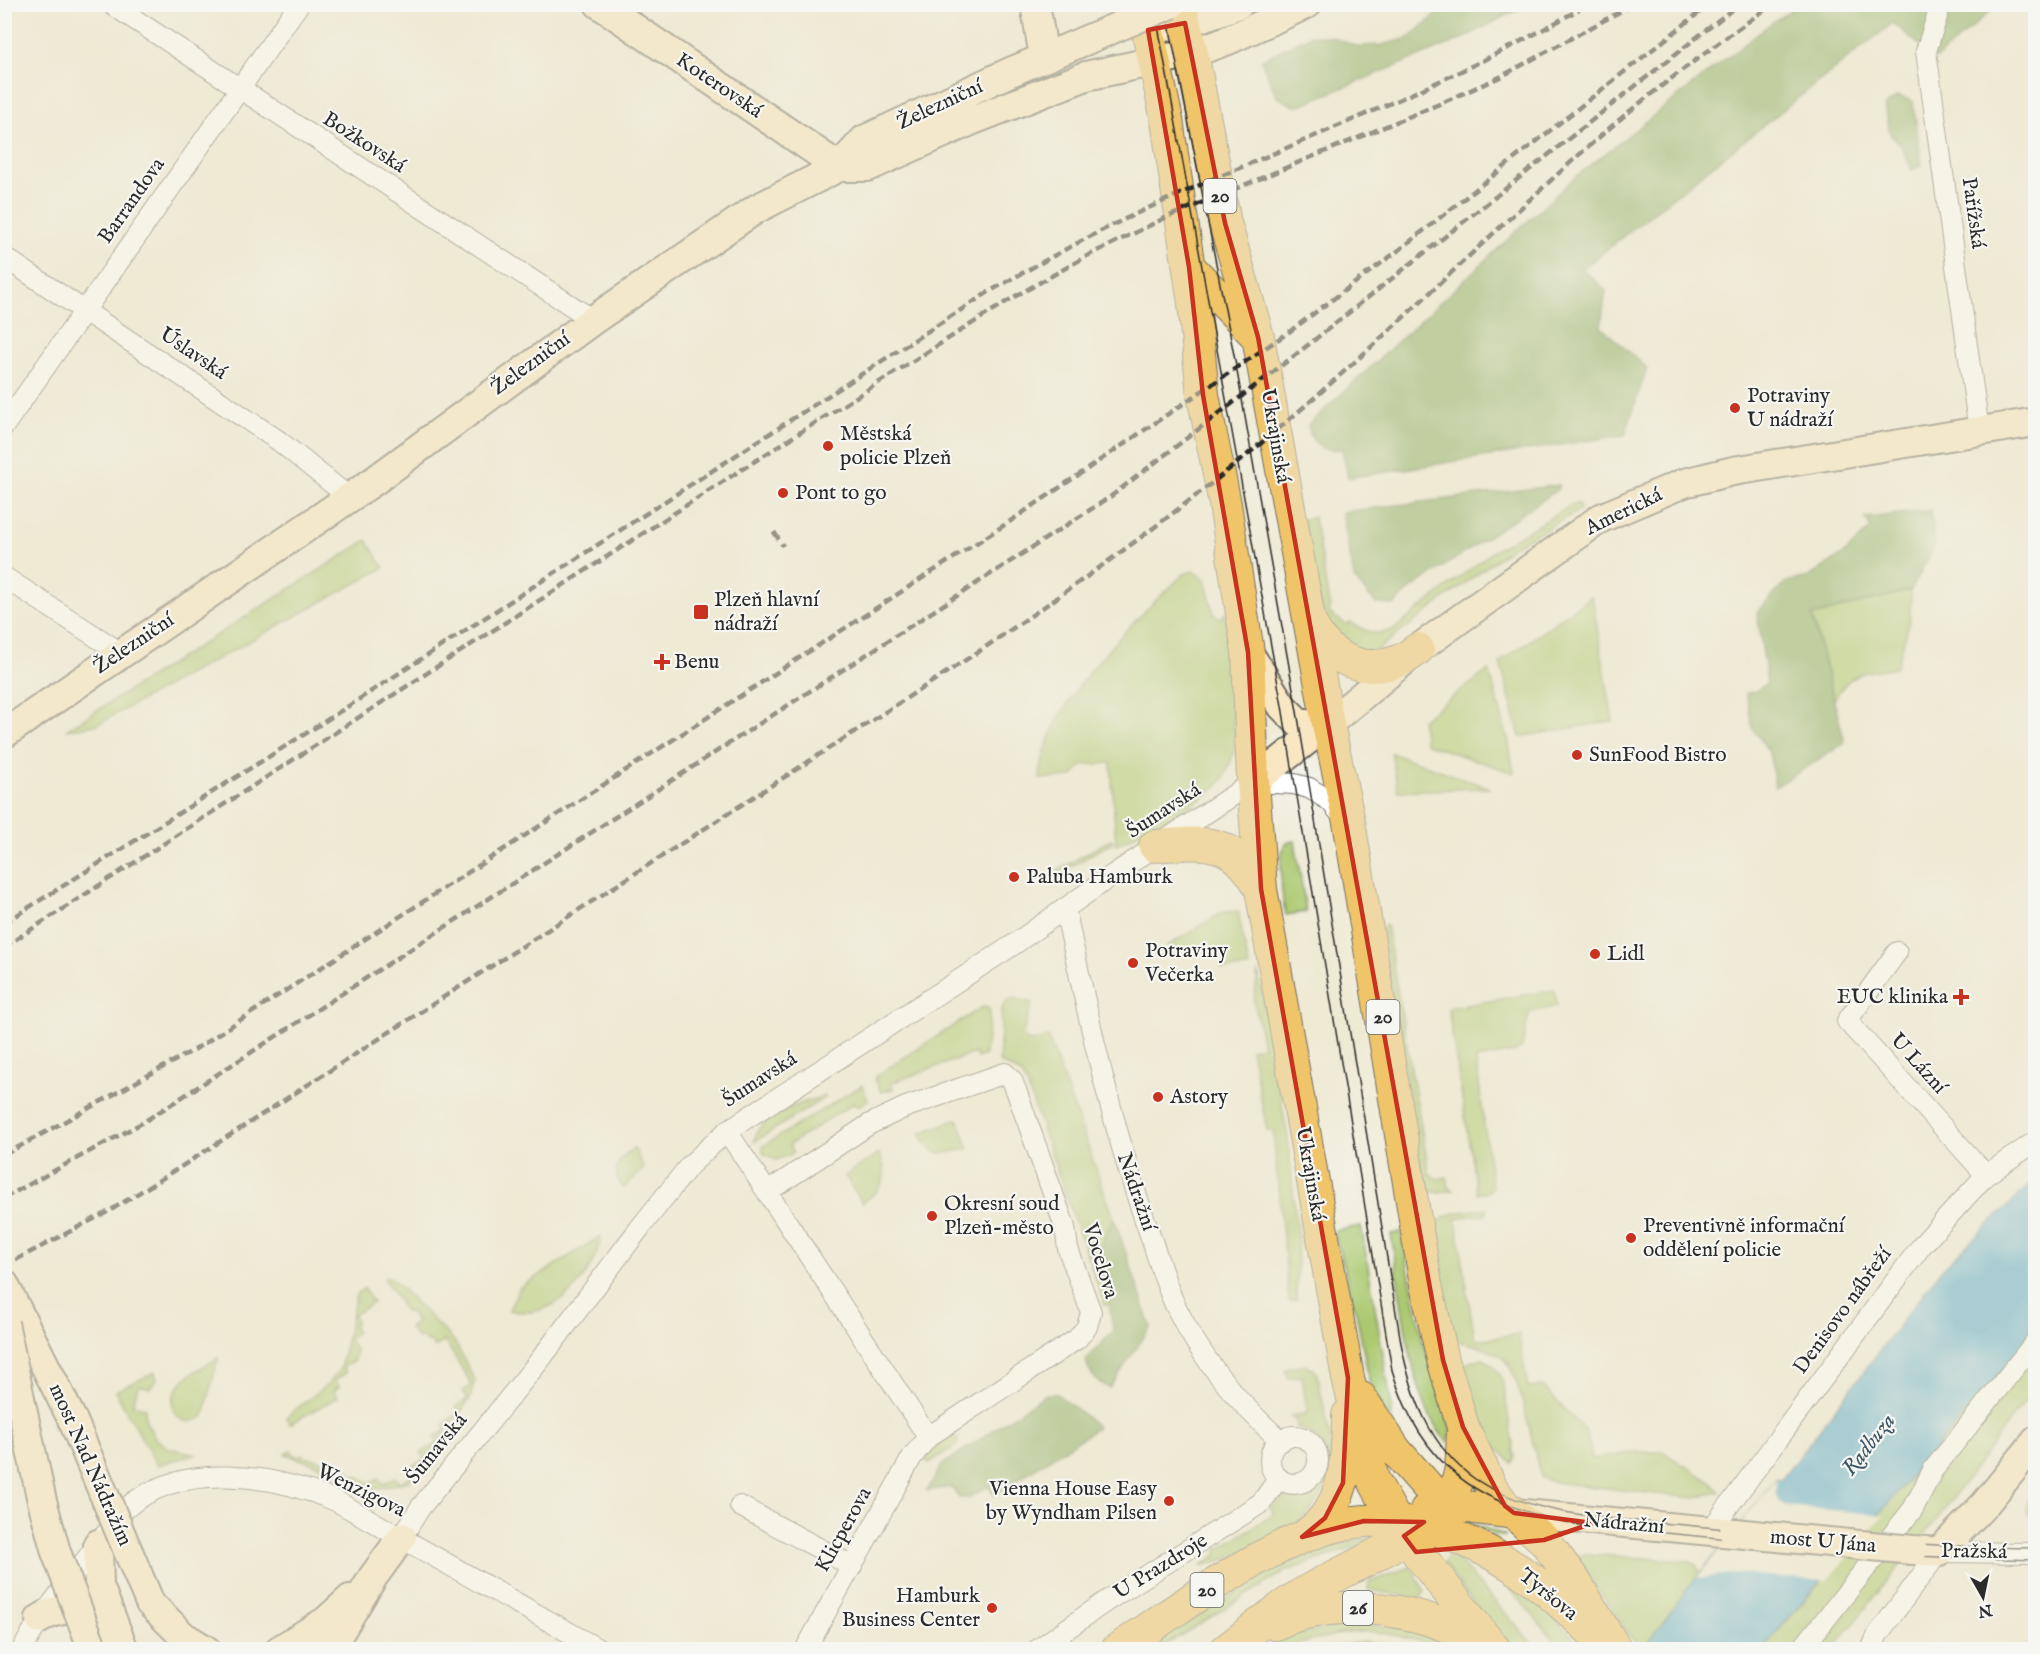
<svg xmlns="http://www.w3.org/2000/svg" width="2040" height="1654" font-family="'IM FELL English',serif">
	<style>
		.green { fill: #abc970; stroke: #6b7a4e; stroke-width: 1.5 }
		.forest { fill: #88ad62; stroke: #5a6c46; stroke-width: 1.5 }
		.water { fill: #54aad0; stroke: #406a7e; stroke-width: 1.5 }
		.pier { fill: #efead4 }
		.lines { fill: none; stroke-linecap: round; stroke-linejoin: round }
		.street-casing { stroke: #706e66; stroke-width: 22 }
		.secondary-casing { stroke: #706e66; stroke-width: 32 }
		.primary-casing { stroke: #706e66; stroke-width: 34 }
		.street { stroke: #fff; stroke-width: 20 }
		.secondary { stroke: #f9e7c3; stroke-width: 28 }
		.primary { stroke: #f0c469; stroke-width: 32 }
		.tram { stroke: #2b2b2b; stroke-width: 1.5 }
		.rail { stroke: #2b2b2b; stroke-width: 4.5; stroke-dasharray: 9 4.5; stroke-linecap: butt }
		.secondary-bridge-casing { stroke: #706e66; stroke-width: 32; stroke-linecap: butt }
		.secondary-bridge { stroke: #f9e7c3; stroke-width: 28 }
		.marked { fill: none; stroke: #c8321e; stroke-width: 4.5; stroke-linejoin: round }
		.poi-dot { fill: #c8321e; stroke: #f6f6f2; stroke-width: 2 }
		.labels { text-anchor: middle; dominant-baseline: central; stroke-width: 4.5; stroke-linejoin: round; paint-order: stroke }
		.shield { fill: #f6f6f2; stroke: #686867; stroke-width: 1.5 }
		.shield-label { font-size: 20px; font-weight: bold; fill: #2b2b2b }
		.street-label { font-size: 21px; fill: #2b2b2b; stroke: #f6f6f2 }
		.poi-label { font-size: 21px; fill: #2b2b2b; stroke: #f6f6f2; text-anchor: start }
		.water-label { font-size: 22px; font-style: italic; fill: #395765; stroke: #f6f6f2 }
	</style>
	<rect width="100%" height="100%" fill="#f6f6f2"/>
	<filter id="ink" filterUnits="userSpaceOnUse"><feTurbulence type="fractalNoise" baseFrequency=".0167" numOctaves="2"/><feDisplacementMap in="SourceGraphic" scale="12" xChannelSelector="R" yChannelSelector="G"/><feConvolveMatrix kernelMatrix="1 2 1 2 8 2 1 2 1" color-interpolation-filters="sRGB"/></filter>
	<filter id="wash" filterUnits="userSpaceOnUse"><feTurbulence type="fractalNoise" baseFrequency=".008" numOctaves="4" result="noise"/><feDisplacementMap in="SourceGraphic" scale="24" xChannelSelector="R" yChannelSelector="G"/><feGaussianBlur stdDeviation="1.35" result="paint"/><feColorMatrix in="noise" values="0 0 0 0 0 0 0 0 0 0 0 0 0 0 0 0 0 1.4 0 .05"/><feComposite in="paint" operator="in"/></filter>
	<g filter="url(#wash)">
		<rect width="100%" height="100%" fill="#efead4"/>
		<path class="green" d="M 1577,502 L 1581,510 L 1514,546 L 1377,650 L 1366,654 L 1325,637 L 1303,519 L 1314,517 L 1330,608 L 1328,612 L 1347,625 L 1350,622 C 1366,632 1377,637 1394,629 L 1493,551 Z
			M 367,540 L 384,568 L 96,725 L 66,730 Z
			M 1193,571 L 1205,579 L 1214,615 L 1221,618 L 1226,612 L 1235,748 C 1232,759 1228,772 1221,782 C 1206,801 1140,832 1116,845 L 1111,763 L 1082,765 L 1072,777 L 1040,779 C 1043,705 1133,622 1184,574 Z
			M 1911,590 L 1910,620 L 1896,668 C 1866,671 1849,671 1834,700 L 1812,616 Z
			M 1592,596 L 1613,721 L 1520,737 L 1500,662 Z
			M 1489,670 L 1508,739 L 1514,773 L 1426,744 L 1421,720 Z
			M 1391,752 L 1391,753 L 1490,788 L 1398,791 Z
			M 1111,839 L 1113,842 L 1060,873 L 1058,870 Z
			M 1295,841 L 1306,912 L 1286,915 C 1282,901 1277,855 1286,843 Z
			M 1238,911 L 1249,968 L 1222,969 L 1219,949 L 1180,951 L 1167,946 L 1223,912 Z
			M 1386,924 L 1429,1173 L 1437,1179 L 1447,1177 L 1449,1188 L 1453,1190 L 1440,1193 L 1427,1191 L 1423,1185 L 1382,928 Z
			M 1258,971 L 1288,1138 L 1298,1242 L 1296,1300 L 1289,1301 L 1273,1130 L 1267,1131 L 1251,1049 L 1263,1046 L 1254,1001 Z
			M 1554,990 L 1557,1006 L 1529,1013 L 1522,1048 L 1515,1052 L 1476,1059 L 1492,1187 L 1489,1191 L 1477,1194 L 1448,1008 Z
			M 1014,998 L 1032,1003 L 1023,1033 L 1025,1040 L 1032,1042 L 1048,1037 L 1114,1218 L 1095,1258 L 1109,1303 L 1105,1306 L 1028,1088 L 1021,1074 L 999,1062 L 1002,1009 L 1004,1003 Z
			M 982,1007 L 988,1008 L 990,1011 L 985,1055 L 977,1058 L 975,1053 L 891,1083 L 893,1089 L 881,1092 L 875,1079 L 877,1075 Z
			M 862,1085 L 868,1100 L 858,1107 L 855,1102 L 789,1145 L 794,1153 L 776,1160 L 763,1153 L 763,1146 Z
			M 825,1095 L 826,1097 L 754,1142 C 757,1114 802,1104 825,1095 Z
			M 958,1119 L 969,1149 L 939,1154 L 927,1146 L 920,1133 Z
			M 634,1148 L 644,1168 L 624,1188 C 609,1173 618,1158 634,1148 Z
			M 879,1153 C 890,1176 883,1190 862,1203 L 845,1176 Z
			M 1487,1208 L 1486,1214 L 1456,1218 L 1475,1340 L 1519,1334 L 1528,1388 L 1542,1386 L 1586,1431 L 1592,1459 L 1636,1452 L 1663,1452 L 1711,1482 L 1719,1492 L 1692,1498 L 1553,1482 L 1541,1478 C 1534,1452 1521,1379 1506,1361 C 1495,1348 1469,1344 1453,1340 L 1433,1251 L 1432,1232 L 1441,1219 L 1453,1213 Z
			M 1361,1226 L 1392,1407 L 1392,1418 L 1373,1400 L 1356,1312 L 1334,1231 Z
			M 1401,1232 L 1423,1342 L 1452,1430 L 1448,1442 C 1409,1406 1400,1287 1391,1234 Z
			M 601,1236 C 595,1276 554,1323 509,1310 L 519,1288 Z
			M 390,1277 L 454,1341 L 475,1380 L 470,1399 L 410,1481 L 370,1490 L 333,1471 L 285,1454 L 291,1451 L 297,1457 L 302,1454 L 304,1457 L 320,1460 L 323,1466 L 328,1464 L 335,1468 L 341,1465 L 345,1472 L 349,1470 L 352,1477 L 356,1475 L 370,1483 L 379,1478 L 383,1484 L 395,1477 L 399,1483 L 414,1474 L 411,1467 L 425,1459 L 421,1453 L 437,1443 L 434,1437 L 446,1430 L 443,1425 L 459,1412 L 456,1406 L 468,1399 L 463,1391 L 472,1385 L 445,1341 L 434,1347 L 430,1341 L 426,1343 L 423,1337 L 418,1339 L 409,1328 L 416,1323 L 410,1311 L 406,1313 L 384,1278 Z
			M 364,1288 L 373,1303 L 353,1315 L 357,1323 L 353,1325 L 357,1332 L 349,1338 L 356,1351 L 354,1360 L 343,1367 L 346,1373 L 335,1380 L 339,1387 L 334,1390 L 338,1397 L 290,1424 L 286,1417 L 328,1384 L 340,1369 L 356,1294 Z
			M 2035,1333 L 2035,1386 L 1944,1510 L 1833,1649 L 1762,1650 Z
			M 218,1358 L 204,1416 C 192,1424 180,1424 173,1410 C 168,1382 198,1370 218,1358 Z
			M 1483,1359 L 1494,1366 L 1502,1378 L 1515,1457 L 1512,1463 L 1490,1442 L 1462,1374 L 1464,1365 L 1473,1360 Z
			M 1304,1365 L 1315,1370 L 1319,1381 C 1322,1401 1333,1442 1332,1459 C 1329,1523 1254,1553 1201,1566 L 1217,1555 L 1217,1550 L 1274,1514 L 1270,1507 C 1277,1503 1283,1498 1290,1495 C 1297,1492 1306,1494 1312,1489 C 1342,1468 1326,1436 1297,1428 L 1296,1420 L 1289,1416 L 1305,1414 L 1307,1411 L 1302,1376 L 1288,1378 L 1285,1369 Z
			M 155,1372 L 157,1379 L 150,1388 L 138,1385 L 133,1405 L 145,1408 L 145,1419 L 155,1438 L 168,1448 L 197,1454 L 157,1465 L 115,1391 Z
			M 952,1431 L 958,1441 L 956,1446 L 929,1463 L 922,1458 Z
			M 2035,1487 L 2035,1521 C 2021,1512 2027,1498 2035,1487 Z
			M 1466,1521 L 1505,1535 L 1505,1536 L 1495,1536 L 1464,1523 Z
			M 1375,1536 L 1376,1539 L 1284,1572 L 1159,1649 L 1144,1650 L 1278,1566 L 1343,1543 Z
			M 1586,1554 L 1690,1561 L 1696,1563 L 1700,1575 L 1643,1649 L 1640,1649 L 1575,1557 Z
			M 1449,1556 L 1456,1558 L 1537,1649 L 1513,1649 L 1485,1619 L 1443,1563 Z
			M 1410,1567 L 1425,1591 L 1420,1599 L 1368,1590 L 1369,1582 Z
			M 1505,1578 L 1523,1589 L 1586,1649 L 1562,1649 L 1503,1581 Z
			M 1354,1623 L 1410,1629 L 1447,1646 C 1439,1648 1392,1633 1376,1632 C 1335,1629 1299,1649 1259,1650 L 1297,1634 Z
			M 1363,1642 L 1393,1644 L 1419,1649 L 1325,1648 Z"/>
		<path class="forest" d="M 1447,5 L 1526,5 L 1462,39 L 1296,107 L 1277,97 L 1261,60 L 1311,35 L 1332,37 L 1356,46 L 1382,45 L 1409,38 Z
			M 1799,5 L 2011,5 L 1992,10 L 1936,59 L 1893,23 L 1582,269 L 1606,290 L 1601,327 L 1647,368 L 1625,435 L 1348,478 L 1342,449 C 1321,452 1312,446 1308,425 L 1574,178 L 1775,20 Z
			M 1898,96 L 1913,101 L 1922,165 L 1912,170 L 1901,146 L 1890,134 L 1885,105 Z
			M 1559,485 L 1557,490 L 1412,588 L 1394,605 L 1376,604 L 1354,579 L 1342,512 Z
			M 1931,510 L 1935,545 L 1911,590 L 1812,616 L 1845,743 L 1775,787 L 1769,752 L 1752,727 L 1746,693 L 1756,691 L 1767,683 L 1757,612 L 1786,582 L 1809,577 L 1844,554 L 1871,528 L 1865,518 Z
			M 1114,1218 L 1151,1326 L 1110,1388 C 1097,1383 1089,1374 1086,1360 L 1113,1331 L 1109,1303 L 1095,1258 Z
			M 1046,1394 L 1057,1394 L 1095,1424 L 1097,1428 L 994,1495 L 988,1486 L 969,1498 L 959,1498 L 952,1487 L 927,1491 L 942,1465 Z"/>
		<path class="water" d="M 2035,1180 L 2035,1333 L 1762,1649 L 1643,1650 L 1694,1580 L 1777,1478 L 1781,1480 L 1941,1270 Z"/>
		<path class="pier" d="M 1777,1478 L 1775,1492 L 1779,1502 L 1785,1506 L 1884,1515 L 1827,1581 L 1735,1573 L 1697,1578 Z"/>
	</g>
	<g filter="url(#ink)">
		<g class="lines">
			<g class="street-casing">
				<path id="street" d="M 111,4 L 593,320
					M 1941,4 L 1926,51 L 1979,431
					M 4,257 L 279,441 L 350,498
					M 4,426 L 299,4
					M 4,577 L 121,653
					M 1065,908 C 1088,1017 1111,1124 1148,1229 C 1157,1254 1164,1281 1175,1305 C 1200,1357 1238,1403 1281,1441
					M 1897,952 L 1847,1021 L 1986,1175
					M 727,1131 L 928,1437
					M 767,1192 L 870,1124 L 906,1107 L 1005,1073 L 1012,1080 L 1016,1090 L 1065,1227 L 1068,1249 L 1091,1312 L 1087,1327 L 1077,1339 L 928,1437 L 912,1457 L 805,1650
					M1270 1460a24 24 0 1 1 48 0a24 24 0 1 1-48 0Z
					M 740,1506 L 852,1566
					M 1710,1531 L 1922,1245 L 1986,1175 L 2036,1141
					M 402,1537 L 420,1508 L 540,1360 L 639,1229 L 690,1165 L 727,1131 L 1013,945 L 1114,874 L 1253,782 L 1294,784 L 1309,788 L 1330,801 L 1345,819
					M 22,1650 L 40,1619 L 125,1509 C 180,1460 273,1474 336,1501 L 600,1650
					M 1037,1650 L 1105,1602 L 1261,1503 L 1279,1478
					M 1801,1650 L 1913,1509 L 1933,1470 L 2036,1341
					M 1871,1650 L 1878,1634 L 1939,1552 L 2036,1553"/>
			</g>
			<g class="secondary-casing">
				<path id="secondary" d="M 599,4 L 839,167
					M 1035,4 L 1044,57
					M 1148,30 L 1185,23 L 1239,4
					M 839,167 L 868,167 L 973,120 L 1086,76 L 1192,53 L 1226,41 L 1307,4
					M 1248,652 L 1282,706 L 1299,723 L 1328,724
					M 4,734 L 374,481 L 593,320 L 756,209 L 839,167 L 864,140 L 1008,73 L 1084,41
					M 1253,782 L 1328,724 L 1418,649 L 1601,518 L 1684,483 L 1733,471 L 2036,422
					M 4,1284 L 73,1421
					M 1514,1513 L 1734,1533
					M 98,1544 L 99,1586 L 124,1650
					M 1913,1550 L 1939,1552 L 1985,1504 L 2036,1441
					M 150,1603 L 183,1636 L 206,1650
					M 40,1619 C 57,1606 80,1608 100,1612
					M 279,1650 L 326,1621 L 350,1599
					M 329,1650 L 373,1577 L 402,1537"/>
			</g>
			<g class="primary-casing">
				<path id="primary" d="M 1142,4 L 1167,120 L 1194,303 L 1203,395 L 1225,504 L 1248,652 L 1253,782 L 1261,889 L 1348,1378 L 1373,1479 L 1404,1536 L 1495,1650
					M 1180,4 L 1192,53 L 1225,223 L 1258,337 L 1328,724 L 1349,822 L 1426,1285 L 1443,1360 L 1463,1427 L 1491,1487 L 1505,1506 L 1544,1540 L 1574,1580 L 1616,1650
					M 1189,267 L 1254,333
					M 1312,626 C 1334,668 1381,679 1418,649
					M 1155,846 C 1208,841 1233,838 1261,889
					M 1361,1398 L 1396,1451 L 1443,1504
					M 1426,1510 L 1443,1504 L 1514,1513
					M 1306,1535 C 1346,1507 1348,1460 1348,1415
					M 1275,1624 C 1335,1594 1432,1608 1485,1647
					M 1117,1650 C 1183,1606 1285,1527 1365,1521 C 1425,1517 1485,1545 1533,1580 C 1556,1597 1577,1618 1598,1637
					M 1226,1650 C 1255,1628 1284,1603 1316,1586 C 1362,1561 1440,1531 1459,1477 C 1463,1463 1462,1446 1463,1431"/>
			</g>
			<use href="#street" class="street"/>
			<use href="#secondary" class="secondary"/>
			<use href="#primary" class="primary"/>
			<path class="tram" d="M 1154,4 L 1282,706 L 1392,1370 C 1421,1469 1482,1507 1580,1525 L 1908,1556 L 2036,1560
				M 1165,4 L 1235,360 L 1299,723 L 1401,1343 C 1411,1395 1429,1447 1475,1479 C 1535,1519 1626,1519 1695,1526 C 1809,1537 1922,1547 2036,1548"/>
			<path class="rail" d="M 774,532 L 783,546
				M 4,923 L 316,727 L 987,293 C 1045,260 1103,228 1164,201 C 1306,137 1453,84 1588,4
				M 4,947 L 744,468 L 1014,297 L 1087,256 L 1165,218 L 1437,105 L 1500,77 L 1634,4
				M 4,1155 L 194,1050 L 1009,522 L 1289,332 L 1403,247 L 1710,4
				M 4,1198 L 142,1123 L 1110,497 L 1294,356 L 1739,4
				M 4,1266 L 111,1210 L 179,1168 L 975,654 C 1089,577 1202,496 1306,405 C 1410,315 1507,217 1612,126 C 1663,83 1718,43 1773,4"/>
			<g class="secondary-bridge-casing">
				<path id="secondary-bridge" d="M 1084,41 L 1171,4
					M 4,1323 L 41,1497 L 56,1552 L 93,1650
					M 73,1421 L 150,1603
					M 1734,1533 L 1913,1550"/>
			</g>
			<use href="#secondary-bridge" class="secondary-bridge"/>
		</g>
	</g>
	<path d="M0 0H2040V1654H0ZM 1185,23 L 1225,223 L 1258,337 L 1443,1360 L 1463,1427 L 1505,1506 L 1514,1513 L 1593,1523 L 1544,1540 L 1416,1552 L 1404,1536 L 1424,1522 L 1364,1521 L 1302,1537 L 1325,1518 L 1343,1483 L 1348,1378 L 1261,889 L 1248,652 L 1203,395 L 1189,267 L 1148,30 Z" fill="#efead4" fill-opacity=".55" fill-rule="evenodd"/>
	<path class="marked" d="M 1185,23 L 1225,223 L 1258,337 L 1443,1360 L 1463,1427 L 1505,1506 L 1514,1513 L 1593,1523 L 1544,1540 L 1416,1552 L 1404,1536 L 1424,1522 L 1364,1521 L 1302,1537 L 1325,1518 L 1343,1483 L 1348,1378 L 1261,889 L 1248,652 L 1203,395 L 1189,267 L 1148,30 Z"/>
	<g class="poi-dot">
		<circle cx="1735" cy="408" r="6"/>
		<circle cx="828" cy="446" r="6"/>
		<circle cx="783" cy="493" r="6"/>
		<rect x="693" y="604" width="16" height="16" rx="3"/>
		<path d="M659 653h6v6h6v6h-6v6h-6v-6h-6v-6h6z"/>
		<circle cx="1577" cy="755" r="6"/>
		<circle cx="1014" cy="877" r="6"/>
		<circle cx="1595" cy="954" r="6"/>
		<circle cx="1133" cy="963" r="6"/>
		<path d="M1958 988h6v6h6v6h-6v6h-6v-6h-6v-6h6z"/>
		<circle cx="1158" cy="1097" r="6"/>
		<circle cx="932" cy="1216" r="6"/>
		<circle cx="1631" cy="1238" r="6"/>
		<circle cx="1169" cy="1501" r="6"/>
		<circle cx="992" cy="1608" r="6"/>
	</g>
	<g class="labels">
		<g class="shield">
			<rect x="1203.5" y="179" width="33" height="34" rx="4.5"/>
			<rect x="1366.5" y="1000" width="33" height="34" rx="4.5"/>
			<rect x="1190.5" y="1573" width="33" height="34" rx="4.5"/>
			<rect x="1343" y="1591" width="30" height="34" rx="4.5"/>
		</g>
		<g class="shield-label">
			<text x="1220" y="196">20</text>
			<text x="1383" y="1017">20</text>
			<text x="1207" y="1590">20</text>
			<text x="1358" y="1608">26</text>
		</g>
		<g class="street-label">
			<text transform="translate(719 86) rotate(34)">Koterovská</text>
			<text transform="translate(940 105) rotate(-25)">Železniční</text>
			<text transform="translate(364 143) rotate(33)">Božkovská</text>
			<text transform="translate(132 201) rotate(-55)">Barrandova</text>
			<text transform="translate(1973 213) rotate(82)">Pařížská</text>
			<text transform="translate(193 354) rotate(34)">Úslavská</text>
			<text transform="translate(531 364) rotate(-36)">Železniční</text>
			<text transform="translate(1275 436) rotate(80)">Ukrajinská</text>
			<text transform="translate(1624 512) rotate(-26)">Americká</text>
			<text transform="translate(134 644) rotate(-34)">Železniční</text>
			<text transform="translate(1164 811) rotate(-33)">Šumavská</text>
			<text transform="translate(1918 1064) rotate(48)">U Lázní</text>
			<text transform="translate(760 1080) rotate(-33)">Šumavská</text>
			<text transform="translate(1310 1174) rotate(80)">Ukrajinská</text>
			<text transform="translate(1136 1192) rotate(71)">Nádražní</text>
			<text transform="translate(1100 1261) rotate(73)">Vocelova</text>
			<text transform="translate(1843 1311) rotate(-54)">Denisovo nábřeží</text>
			<text transform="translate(437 1449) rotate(-51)">Šumavská</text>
			<text transform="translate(90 1465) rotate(66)">most Nad Nádražím</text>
			<text transform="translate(361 1491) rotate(26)">Wenzigova</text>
			<text transform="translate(1624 1524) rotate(5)">Nádražní</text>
			<text transform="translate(844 1530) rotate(-61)">Klicperova</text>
			<text transform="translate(1823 1542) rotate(5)">most U Jána</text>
			<text transform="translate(1974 1552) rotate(1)">Pražská</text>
			<text transform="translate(1161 1567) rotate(-32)">U Prazdroje</text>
			<text transform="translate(1548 1595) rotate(39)">Tyršova</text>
		</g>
		<g class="poi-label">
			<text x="1747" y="396">Potraviny<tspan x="1747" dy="24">U nádraží</tspan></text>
			<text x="840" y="434">Městská<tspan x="840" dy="24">policie Plzeň</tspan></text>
			<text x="795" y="493">Pont to go</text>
			<text x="714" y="600">Plzeň hlavní<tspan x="714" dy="24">nádraží</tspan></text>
			<text x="674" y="662">Benu</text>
			<text x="1589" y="755">SunFood Bistro</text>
			<text x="1026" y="877">Paluba Hamburk</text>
			<text x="1145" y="951">Potraviny<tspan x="1145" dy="24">Večerka</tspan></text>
			<text x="1607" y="954">Lidl</text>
			<text x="1948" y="997" text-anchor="end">EUC klinika</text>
			<text x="1170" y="1097">Astory</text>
			<text x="944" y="1204">Okresní soud<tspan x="944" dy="24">Plzeň-město</tspan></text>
			<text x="1643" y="1226">Preventivně informační<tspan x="1643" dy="24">oddělení policie</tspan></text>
			<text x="1157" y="1489" text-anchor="end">Vienna House Easy<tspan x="1157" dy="24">by Wyndham Pilsen</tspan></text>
			<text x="980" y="1596" text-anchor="end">Hamburk<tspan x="980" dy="24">Business Center</tspan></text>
		</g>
		<g class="water-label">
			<text transform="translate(1869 1445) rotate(-52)">Radbuza</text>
		</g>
	</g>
	<rect width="2040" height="1654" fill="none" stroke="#f6f6f2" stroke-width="24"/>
	<g transform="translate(1983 1597) rotate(171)" stroke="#f6f6f2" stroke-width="4.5" paint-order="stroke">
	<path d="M0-4.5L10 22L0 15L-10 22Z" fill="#2b2b2b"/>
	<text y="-9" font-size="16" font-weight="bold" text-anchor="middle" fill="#2b2b2b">N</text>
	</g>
</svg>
